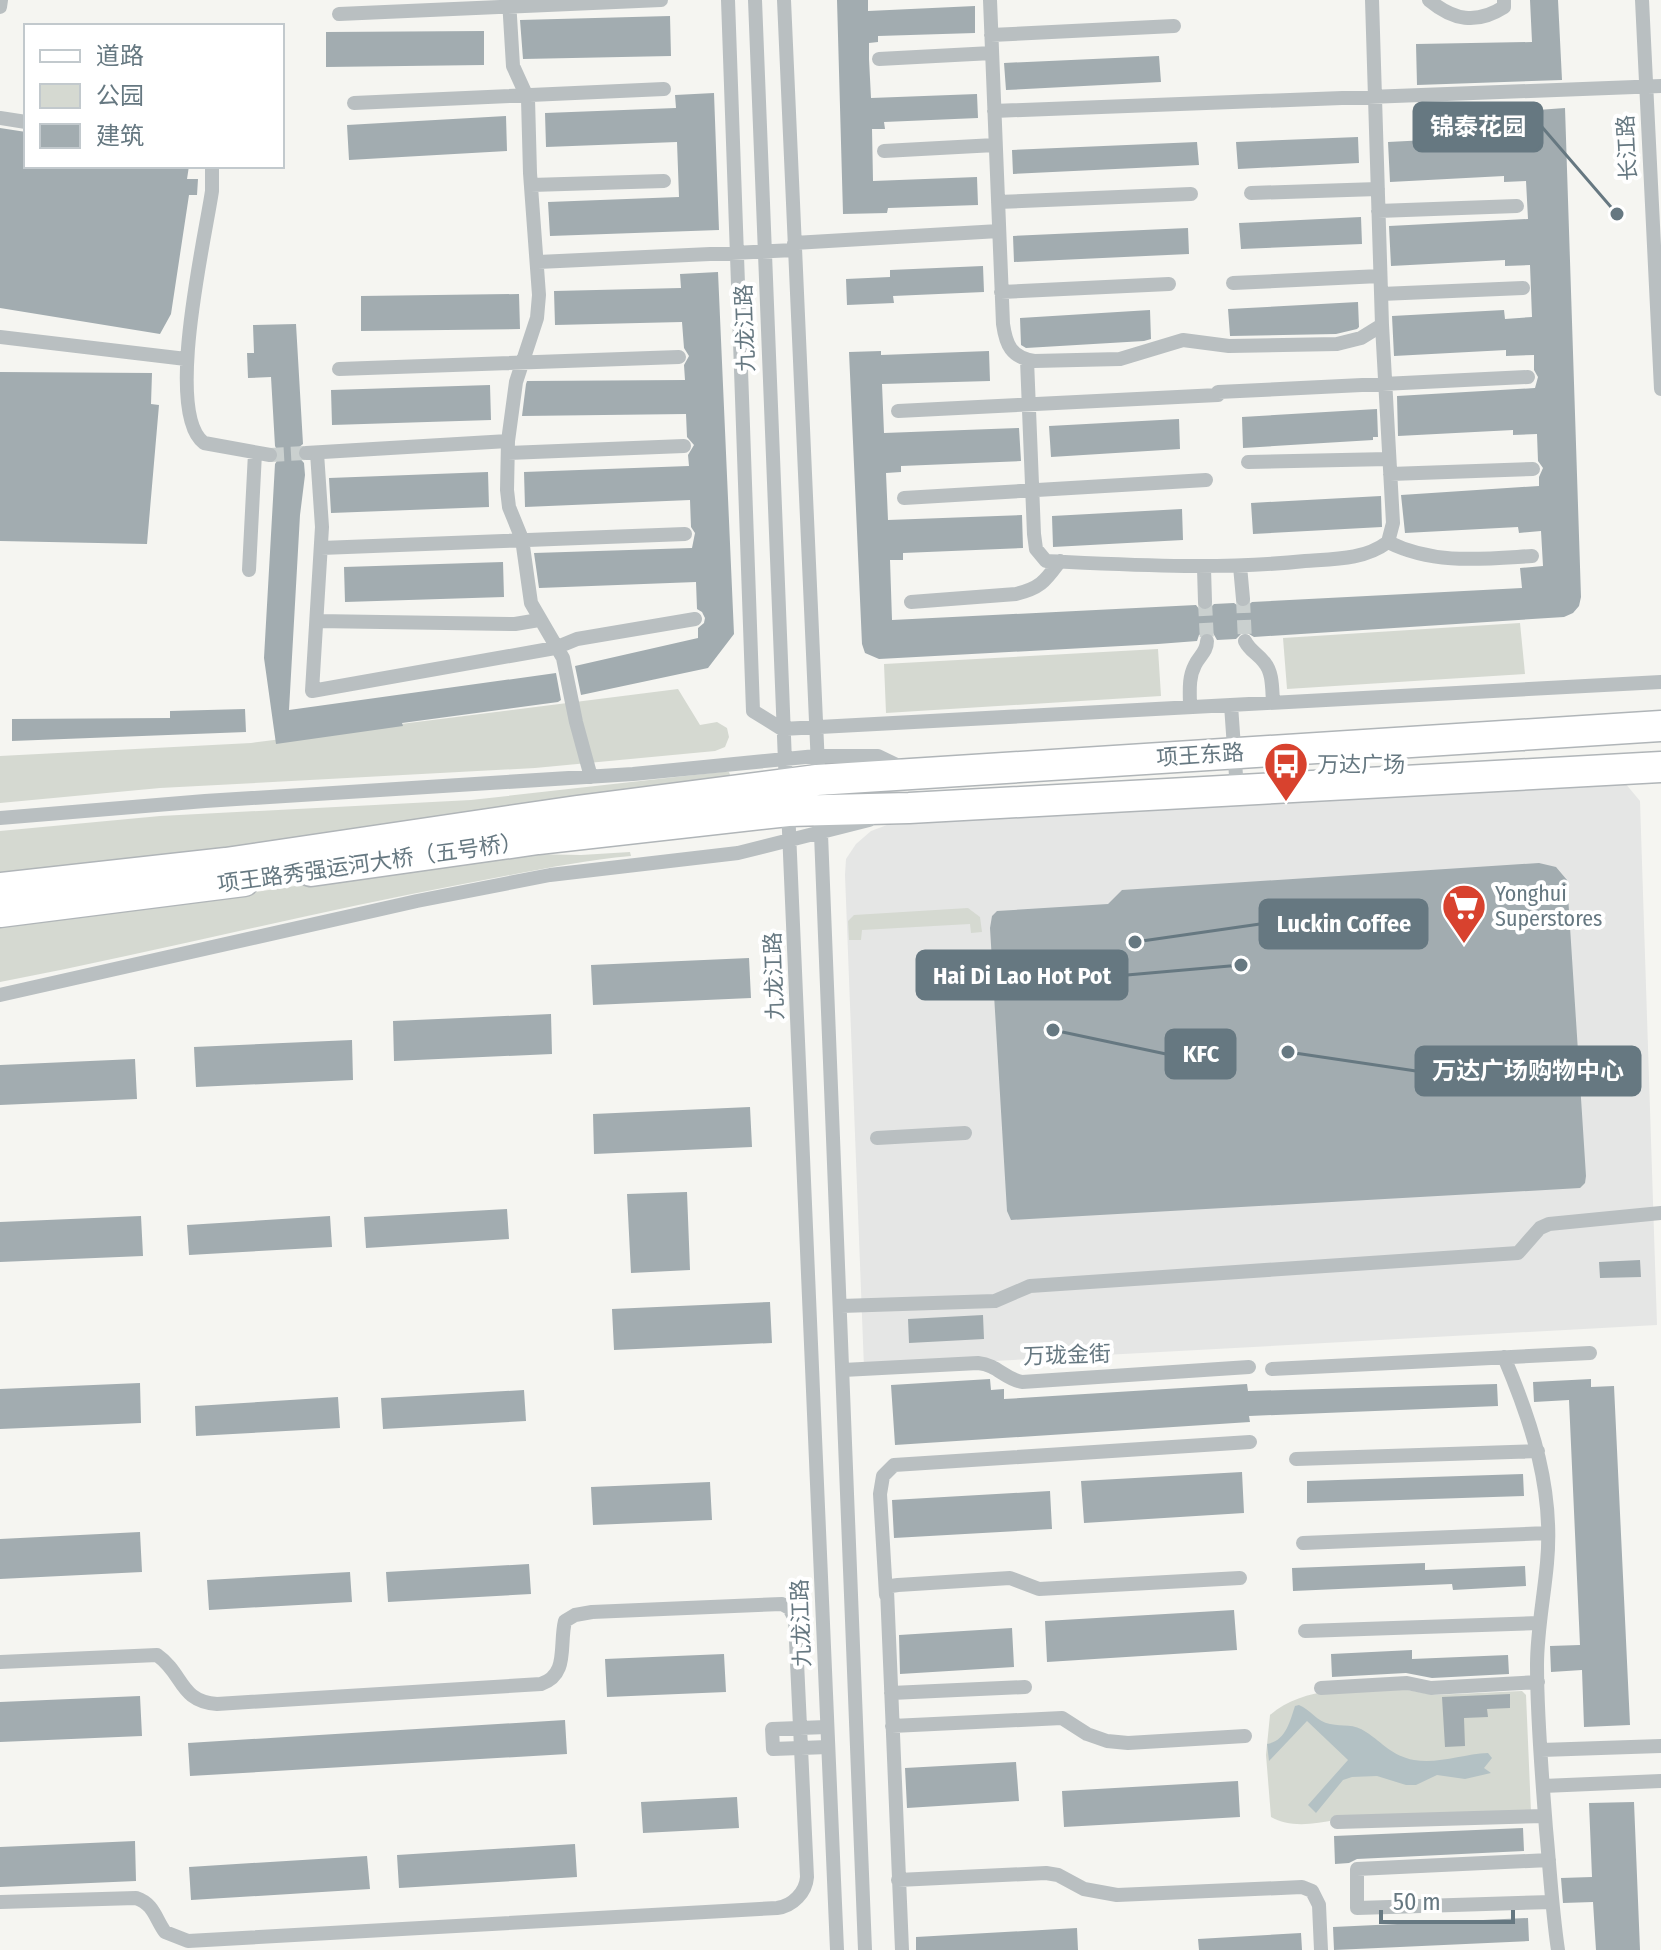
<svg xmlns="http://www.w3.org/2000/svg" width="1661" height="1950" font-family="'Fira Sans Condensed','Noto Sans SC',sans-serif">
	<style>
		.built { fill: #e5e6e5 }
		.green { fill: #d5d9d1 }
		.water { fill: #b3c1c4 }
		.building { fill: #a2acb0 }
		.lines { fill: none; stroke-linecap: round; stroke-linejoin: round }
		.minor-tunnel { stroke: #cad0cf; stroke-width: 14; stroke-dasharray: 14 7; stroke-linecap: butt }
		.major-casing { stroke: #b0b5b8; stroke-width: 33 }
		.minor { stroke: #b9bfc1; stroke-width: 14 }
		.major { stroke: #fff; stroke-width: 30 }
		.labels { text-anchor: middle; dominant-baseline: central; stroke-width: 8; stroke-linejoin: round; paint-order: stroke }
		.street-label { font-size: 22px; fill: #667881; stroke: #fff }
		.poi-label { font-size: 22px; fill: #667881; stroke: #fff; text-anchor: start }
		.leader { fill: none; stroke: #667881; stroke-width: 3 }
		.callout-dot { fill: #667881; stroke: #fff; stroke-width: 3 }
		.callout { fill: #667881; stroke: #667881; stroke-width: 3 }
		.callout-label { font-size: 24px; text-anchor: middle; font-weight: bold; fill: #fff }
	</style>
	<rect width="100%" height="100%" fill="#f5f5f1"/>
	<path class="built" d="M 1625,783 L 1640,801 L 1657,1325 L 864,1368 L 845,875 L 846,859 L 856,844 L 871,831 L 887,825 Z"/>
	<path class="green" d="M 1520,623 L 1525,674 L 1287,689 L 1283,638 Z
		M 1158,649 L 1161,696 L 886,713 L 884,664 Z
		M 678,689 L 700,725 L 717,722 L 727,728 L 729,737 L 725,747 L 715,751 L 535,768 L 160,788 L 0,803 L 0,756 L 251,743 Z
		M 721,772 L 729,772 L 731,778 L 366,830 L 0,876 L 0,831 L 160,816 L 471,800 Z
		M 630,852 L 631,856 C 574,861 519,874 463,884 C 308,913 155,952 0,982 L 0,925 L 242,894 L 471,859 L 527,854 L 581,855 Z
		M 968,908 L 980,917 L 982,932 L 971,933 L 970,924 L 862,930 L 861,940 L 849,940 L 848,921 L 854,915 Z
		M 1398,1688 L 1434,1695 L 1522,1691 L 1526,1695 L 1531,1812 L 1335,1820 C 1315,1824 1289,1828 1271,1817 L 1266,1755 L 1270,1715 C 1305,1685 1355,1690 1398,1688 Z"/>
	<path class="water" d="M 1299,1705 C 1310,1709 1317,1722 1330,1724 C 1343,1727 1354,1723 1366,1732 C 1383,1743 1392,1756 1414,1760 C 1439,1764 1463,1754 1488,1753 L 1492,1758 L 1484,1768 L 1491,1773 L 1465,1779 L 1437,1775 L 1416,1785 L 1406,1785 L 1377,1776 L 1352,1777 L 1343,1780 L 1316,1813 L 1308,1805 L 1348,1760 L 1307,1721 L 1269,1761 L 1267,1744 C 1286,1741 1290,1721 1295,1706 Z"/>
	<path class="building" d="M 837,0 L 868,0 L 868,11 L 975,6 L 975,33 L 878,36 L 878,42 L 869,43 L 869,59 L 871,98 L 977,94 L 978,118 L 884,122 L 885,129 L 872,129 L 873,181 L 977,177 L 978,205 L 888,208 L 887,213 L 843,214 Z
		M 1530,0 L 1558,0 L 1562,80 L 1417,85 L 1416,44 L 1532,42 Z
		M 670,16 L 671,56 L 523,59 L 520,20 Z
		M 484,31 L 484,65 L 326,67 L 326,32 Z
		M 1159,56 L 1161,82 L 1006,90 L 1004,63 Z
		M 714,93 L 719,230 L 550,236 L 548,202 L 679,197 L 677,142 L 546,147 L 545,113 L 676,108 L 675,95 Z
		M 1565,108 L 1581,597 L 1579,606 L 1573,613 L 1564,617 L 1254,637 L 1244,631 L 1236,639 L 1217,640 L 1213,633 L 1207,631 L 1199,635 L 1197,641 L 1158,644 L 879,659 L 865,653 L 862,644 L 849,352 L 881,351 L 881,355 L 989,351 L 990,381 L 882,384 L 884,433 L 1019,428 L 1021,461 L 901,466 L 901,472 L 886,473 L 888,520 L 1022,515 L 1023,548 L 903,553 L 903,560 L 890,560 L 892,620 L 1196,605 L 1200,610 L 1206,612 L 1214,604 L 1234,603 L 1243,609 L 1252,602 L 1522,588 L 1520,568 L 1543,566 L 1541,531 L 1519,533 L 1518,527 L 1405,533 L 1401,495 L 1539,486 L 1539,477 L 1543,468 L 1538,461 L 1537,434 L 1513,435 L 1513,430 L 1398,436 L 1397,396 L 1535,388 L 1538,377 L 1534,370 L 1534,355 L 1506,356 L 1506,350 L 1394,356 L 1392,316 L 1504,310 L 1505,319 L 1532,317 L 1530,265 L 1505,266 L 1505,260 L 1391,266 L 1389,226 L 1528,219 L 1526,181 L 1504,182 L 1504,176 L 1390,182 L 1388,142 L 1524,135 L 1523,111 Z
		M 506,116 L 507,151 L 349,160 L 347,125 Z
		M 0,128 L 26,132 L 26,166 L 189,166 L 187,179 L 198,179 L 197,195 L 189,195 L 171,314 L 160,334 L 0,308 Z
		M 1358,137 L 1359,163 L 1238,169 L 1236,142 Z
		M 1197,142 L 1199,165 L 1013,174 L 1012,150 Z
		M 1361,217 L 1362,244 L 1241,249 L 1239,223 Z
		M 1188,228 L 1189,254 L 1014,262 L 1013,236 Z
		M 983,266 L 984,292 L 893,296 L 894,303 L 847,305 L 846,279 L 890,277 L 890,270 Z
		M 718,272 L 734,634 L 708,668 L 581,695 L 575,666 L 698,638 L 698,628 L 704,623 L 705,618 L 702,612 L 697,609 L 696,582 L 539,588 L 534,553 L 692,548 L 695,533 L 691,527 L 690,500 L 525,507 L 524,472 L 689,466 L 688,455 L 694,445 L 687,437 L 686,414 L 522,416 L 526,384 L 527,381 L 685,380 L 684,365 L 689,356 L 684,348 L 682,322 L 555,325 L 554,291 L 681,288 L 680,274 Z
		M 519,294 L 520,329 L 361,331 L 361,296 Z
		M 1358,302 L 1359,327 L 1357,329 L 1336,334 L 1230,336 L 1228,309 Z
		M 1150,310 L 1151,339 L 1144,341 L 1026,348 L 1021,345 L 1020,318 Z
		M 296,324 L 303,444 L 298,448 L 296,454 L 304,463 L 305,475 L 300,515 L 289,710 L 556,673 L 561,700 L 558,702 L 402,723 L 403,726 L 276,744 L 264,658 L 275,464 L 280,456 L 275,446 L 271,377 L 248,378 L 247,353 L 254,353 L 253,325 Z
		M 0,372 L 152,373 L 151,404 L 159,405 L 147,544 L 0,541 Z
		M 490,385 L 491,420 L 332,425 L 331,390 Z
		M 1377,409 L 1378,437 L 1373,437 L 1373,440 L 1243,448 L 1242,417 Z
		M 1179,419 L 1180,449 L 1051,457 L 1049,426 Z
		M 488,472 L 489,507 L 331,513 L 329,478 Z
		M 1381,496 L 1382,527 L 1253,534 L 1251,503 Z
		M 1182,509 L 1183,540 L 1053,547 L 1052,516 Z
		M 503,562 L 504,597 L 345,602 L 344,567 Z
		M 245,709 L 246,732 L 12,741 L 12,719 L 170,718 L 170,711 Z
		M 1539,863 L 1556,867 L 1567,880 L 1586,1176 L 1585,1183 L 1580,1188 L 1011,1220 L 1007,1211 L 990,928 L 992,916 L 997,911 L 1108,904 L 1122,890 Z
		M 749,958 L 751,998 L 593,1005 L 591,965 Z
		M 551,1014 L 552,1054 L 394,1061 L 393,1021 Z
		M 352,1040 L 353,1080 L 196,1087 L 194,1047 Z
		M 135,1059 L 137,1099 L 0,1105 L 0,1065 Z
		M 750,1107 L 752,1147 L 594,1154 L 593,1114 Z
		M 687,1192 L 690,1270 L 631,1273 L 627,1194 Z
		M 507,1209 L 509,1239 L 366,1248 L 364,1217 Z
		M 141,1216 L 143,1256 L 0,1262 L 0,1222 Z
		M 330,1216 L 332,1247 L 189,1255 L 187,1225 Z
		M 1640,1260 L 1641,1277 L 1600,1278 L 1599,1262 Z
		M 770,1302 L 772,1343 L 614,1350 L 612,1309 Z
		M 983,1315 L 984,1339 L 909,1343 L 908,1319 Z
		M 990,1379 L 991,1390 L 1004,1389 L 1004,1399 L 1247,1384 L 1248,1391 L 1497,1384 L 1498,1406 L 1249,1416 L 1250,1422 L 895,1445 L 891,1385 Z
		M 1591,1379 L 1591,1387 L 1614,1386 L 1630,1725 L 1584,1727 L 1582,1670 L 1551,1672 L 1550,1646 L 1580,1645 L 1569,1400 L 1534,1402 L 1533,1382 Z
		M 140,1383 L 141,1423 L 0,1429 L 0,1389 Z
		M 524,1390 L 526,1421 L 383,1429 L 381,1398 Z
		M 338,1397 L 340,1428 L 196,1436 L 195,1406 Z
		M 1242,1472 L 1244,1513 L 1084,1523 L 1081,1481 Z
		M 1523,1474 L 1524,1496 L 1307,1503 L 1307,1481 Z
		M 710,1482 L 712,1520 L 593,1525 L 591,1487 Z
		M 1050,1491 L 1052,1529 L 894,1538 L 892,1500 Z
		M 140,1532 L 142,1572 L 0,1579 L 0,1539 Z
		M 1425,1563 L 1425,1570 L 1525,1566 L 1526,1586 L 1453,1590 L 1452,1584 L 1293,1591 L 1292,1568 Z
		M 529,1564 L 531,1594 L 388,1602 L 386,1572 Z
		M 350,1572 L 352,1602 L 209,1610 L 207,1580 Z
		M 1234,1610 L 1237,1650 L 1047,1662 L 1045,1621 Z
		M 1012,1628 L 1014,1667 L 900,1674 L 899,1635 Z
		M 1412,1650 L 1412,1659 L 1508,1655 L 1509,1674 L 1432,1678 L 1406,1673 L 1332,1677 L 1331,1654 Z
		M 724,1654 L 726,1692 L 607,1697 L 605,1659 Z
		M 1510,1694 L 1510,1708 L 1487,1709 L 1488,1717 L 1464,1718 L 1465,1746 L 1445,1747 L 1442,1697 Z
		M 140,1696 L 142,1736 L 0,1742 L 0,1702 Z
		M 565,1720 L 567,1754 L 190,1776 L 188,1743 Z
		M 1016,1762 L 1019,1801 L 907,1808 L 905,1768 Z
		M 1238,1781 L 1240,1817 L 1064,1827 L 1062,1791 Z
		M 737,1797 L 739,1828 L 643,1833 L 641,1802 Z
		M 1634,1802 L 1640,1950 L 1596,1950 L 1593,1902 L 1563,1903 L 1561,1878 L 1592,1877 L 1589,1803 Z
		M 1523,1828 L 1524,1851 L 1357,1859 L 1349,1863 L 1335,1864 L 1334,1836 Z
		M 135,1841 L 136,1881 L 0,1887 L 0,1847 Z
		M 575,1844 L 577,1877 L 399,1888 L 397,1855 Z
		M 367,1856 L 370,1889 L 191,1900 L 189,1867 Z
		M 1528,1918 L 1529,1941 L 1334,1950 L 1333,1927 Z
		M 1077,1928 L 1078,1950 L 916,1950 L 916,1937 Z
		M 1301,1933 L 1302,1950 L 1199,1950 L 1198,1939 Z"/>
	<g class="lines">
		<path class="minor-tunnel" d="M 270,455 L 306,453
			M 1243,599 L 1245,641
			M 1205,602 L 1207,641"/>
		<g class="major-casing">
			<path id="major" d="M 311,871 L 538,839 L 788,811 L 909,808 L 1661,767
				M 0,888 L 226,863 L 577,811 L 817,780 L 1661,726
				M 0,912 L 244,881"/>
		</g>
		<path class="minor" d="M 509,0 L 513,66 L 528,99 L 530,173 L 539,295 L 537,318 L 516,382 L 508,441 L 507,490 L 509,507 L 522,539 L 531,603 L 563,658 L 576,722 L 591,777
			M 728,0 L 753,711 L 782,729 L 1661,682
			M 755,0 L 786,787
			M 784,0 L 821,834 L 865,1950
			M 990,0 L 1003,324 C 1006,345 1011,357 1034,361 L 1120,359 L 1183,340 L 1229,346 L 1337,344 L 1361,338 L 1382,325
			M 1429,0 C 1453,20 1476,25 1504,7 L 1504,0
			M 1642,0 L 1661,389
			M 0,7 L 1,0
			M 339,14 L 661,0
			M 991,35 L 1174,26
			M 879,59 L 992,53
			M 354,103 L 664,89
			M 994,111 L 1661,86
			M 0,118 L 26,122
			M 884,151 L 995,145
			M 212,166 L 212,191 C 205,239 164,413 204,443 L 270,455
			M 531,185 L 664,181
			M 1251,193 L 1378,189
			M 998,202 L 1191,194
			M 1378,211 L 1517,206
			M 794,243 L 999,231
			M 538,262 L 795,250
			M 1233,283 L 1380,276
			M 1001,292 L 1169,284
			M 1381,294 L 1523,288
			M 0,337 L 186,359
			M 1027,360 L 1034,534 L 1036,549 L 1046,561 C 1133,565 1218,570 1305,561 C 1334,559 1364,560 1388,542 L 1393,523 L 1382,325 L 1372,0
			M 339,369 L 679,357
			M 1218,392 L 1528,377
			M 898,411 L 1218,395
			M 306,453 L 508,441
			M 317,453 L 322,527 L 312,691 L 555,648 L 577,639 L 695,619
			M 508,453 L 684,446
			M 1248,462 L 1389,459
			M 1390,474 L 1533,469
			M 904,498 L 1206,480
			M 1388,542 C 1434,565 1482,559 1532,556
			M 321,548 L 685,534
			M 1240,566 L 1243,599
			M 1204,568 L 1205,602
			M 249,570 L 255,453
			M 911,602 L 1016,594 C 1041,588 1045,581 1060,561
			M 317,621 L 515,624 L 539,620
			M 1245,641 C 1250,651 1257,653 1264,662 C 1273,672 1272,689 1273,702
			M 1231,705 L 1237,790
			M 1190,707 C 1190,693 1188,678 1195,665 C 1199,656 1207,652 1207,641
			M 788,808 L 837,1950
			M 0,818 L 205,801 L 633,774 L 816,756 L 878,756 L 905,769
			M 0,995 L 417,901 L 550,875 L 738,853 L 869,820
			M 877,1138 L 965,1133
			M 841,1306 L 995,1301 L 1030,1286 L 1518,1253 L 1540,1228 L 1549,1224 L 1661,1213
			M 1504,1357 C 1532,1423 1554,1490 1547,1563 C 1544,1597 1537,1631 1537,1665 C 1537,1720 1542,1775 1546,1829 C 1550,1870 1552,1910 1558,1950
			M 1272,1369 L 1590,1353
			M 843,1370 L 978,1363 C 998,1365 1003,1378 1022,1382 L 1249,1367
			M 1296,1459 L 1538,1451
			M 1303,1543 L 1548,1533
			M 886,1595 L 880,1494 L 883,1476 L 894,1465 L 1250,1442
			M 1305,1631 L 1539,1623
			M 0,1662 L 157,1655 C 184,1674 179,1701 217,1704 L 541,1684 C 569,1675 559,1645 565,1621 L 575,1615 L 592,1612 L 782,1604 L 789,1608 L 795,1619 L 807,1877 C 806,1892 793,1906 777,1908 L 188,1941 L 165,1932 C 155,1918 154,1904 136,1898 L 0,1902
			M 1321,1688 L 1407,1683 L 1431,1688 L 1538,1682
			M 891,1693 L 1025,1687
			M 892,1726 L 1062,1718 L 1087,1734 L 1107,1741 L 1128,1743 L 1245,1736
			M 827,1727 L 772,1729 L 773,1749 L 828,1747
			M 1541,1750 L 1661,1746
			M 1543,1786 L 1661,1781
			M 1337,1822 L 1545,1816
			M 1549,1860 L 1357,1869 L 1357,1908 L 1552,1902
			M 898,1880 L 1046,1873 L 1058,1875 L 1084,1889 L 1117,1895 L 1302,1887 L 1312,1891 L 1319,1905 L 1321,1950
			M 902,1950 L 887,1590 L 891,1586 L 898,1585 L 1010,1578 L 1039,1589 L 1240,1578"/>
		<use href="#major" class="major"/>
	</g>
	<defs>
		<g id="bus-pin" transform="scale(2.3)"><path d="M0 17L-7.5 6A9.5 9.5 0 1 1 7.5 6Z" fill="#d8422e" stroke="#fff"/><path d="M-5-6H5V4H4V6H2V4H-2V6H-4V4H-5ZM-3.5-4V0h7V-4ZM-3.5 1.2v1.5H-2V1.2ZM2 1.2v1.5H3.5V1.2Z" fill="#fff"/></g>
		<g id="supermarket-pin" transform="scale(2.3)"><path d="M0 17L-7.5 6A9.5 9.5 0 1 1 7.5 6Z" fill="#d8422e" stroke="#fff"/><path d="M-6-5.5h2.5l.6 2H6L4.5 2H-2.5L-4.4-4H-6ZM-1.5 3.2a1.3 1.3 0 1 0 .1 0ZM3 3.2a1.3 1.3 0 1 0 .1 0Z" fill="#fff"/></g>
	</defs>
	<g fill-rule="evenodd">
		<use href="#bus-pin" x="1286" y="764"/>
		<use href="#supermarket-pin" x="1464" y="906"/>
	</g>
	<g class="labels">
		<g class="street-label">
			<text transform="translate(1627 148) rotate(-93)">长江路</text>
			<text transform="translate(745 328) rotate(-92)">九龙江路</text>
			<text transform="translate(1200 755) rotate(-4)">项王东路</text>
			<text transform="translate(370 863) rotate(-8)">项王路秀强运河大桥（五号桥）</text>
			<text transform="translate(774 976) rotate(-92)">九龙江路</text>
			<text transform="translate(1067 1355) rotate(-2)">万珑金街</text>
			<text transform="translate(801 1623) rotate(-92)">九龙江路</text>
		</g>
		<g class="poi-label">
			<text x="1317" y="764">万达广场</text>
			<text x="1495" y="893">Yonghui<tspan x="1495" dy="25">Superstores</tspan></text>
		</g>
	</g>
	<path class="leader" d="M1617 214L1542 127M1135 942L1260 924M1241 965L1127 975M1053 1030L1166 1054M1288 1052L1416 1071"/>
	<g class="callout-dot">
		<circle cx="1617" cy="214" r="8"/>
		<circle cx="1135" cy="942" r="8"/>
		<circle cx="1241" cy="965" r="8"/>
		<circle cx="1053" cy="1030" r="8"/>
		<circle cx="1288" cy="1052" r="8"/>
	</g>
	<g class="callout">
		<rect x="1414" y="103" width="128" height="48" rx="8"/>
		<rect x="1260" y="900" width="167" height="48" rx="8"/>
		<rect x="917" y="951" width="210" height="48" rx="8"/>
		<rect x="1166" y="1030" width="69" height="48" rx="8"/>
		<rect x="1416" y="1047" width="224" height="48" rx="8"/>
	</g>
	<g class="callout-label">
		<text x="1478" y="135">锦泰花园</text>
		<text x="1344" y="932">Luckin Coffee</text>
		<text x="1022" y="984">Hai Di Lao Hot Pot</text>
		<text x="1201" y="1062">KFC</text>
		<text x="1528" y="1079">万达广场购物中心</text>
	</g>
	<rect x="24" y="24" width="260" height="144" fill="#ffffff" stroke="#c2c9cd" stroke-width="2"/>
	<rect x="40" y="50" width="40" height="12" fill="#ffffff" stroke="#c2c9cd" stroke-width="2"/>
	<text x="96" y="64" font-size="24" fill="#667881">道路</text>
	<rect x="40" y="84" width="40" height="24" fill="#d5d9d1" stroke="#c2c9cd" stroke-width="2"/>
	<text x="96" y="104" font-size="24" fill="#667881">公园</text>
	<rect x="40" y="124" width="40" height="24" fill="#a2acb0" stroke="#c2c9cd" stroke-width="2"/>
	<text x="96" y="144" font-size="24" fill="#667881">建筑</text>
	<path d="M1381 1910v12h132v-12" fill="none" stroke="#667881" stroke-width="4"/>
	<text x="1393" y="1910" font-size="24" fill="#667881" stroke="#ffffff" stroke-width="6" paint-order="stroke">50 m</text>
</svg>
